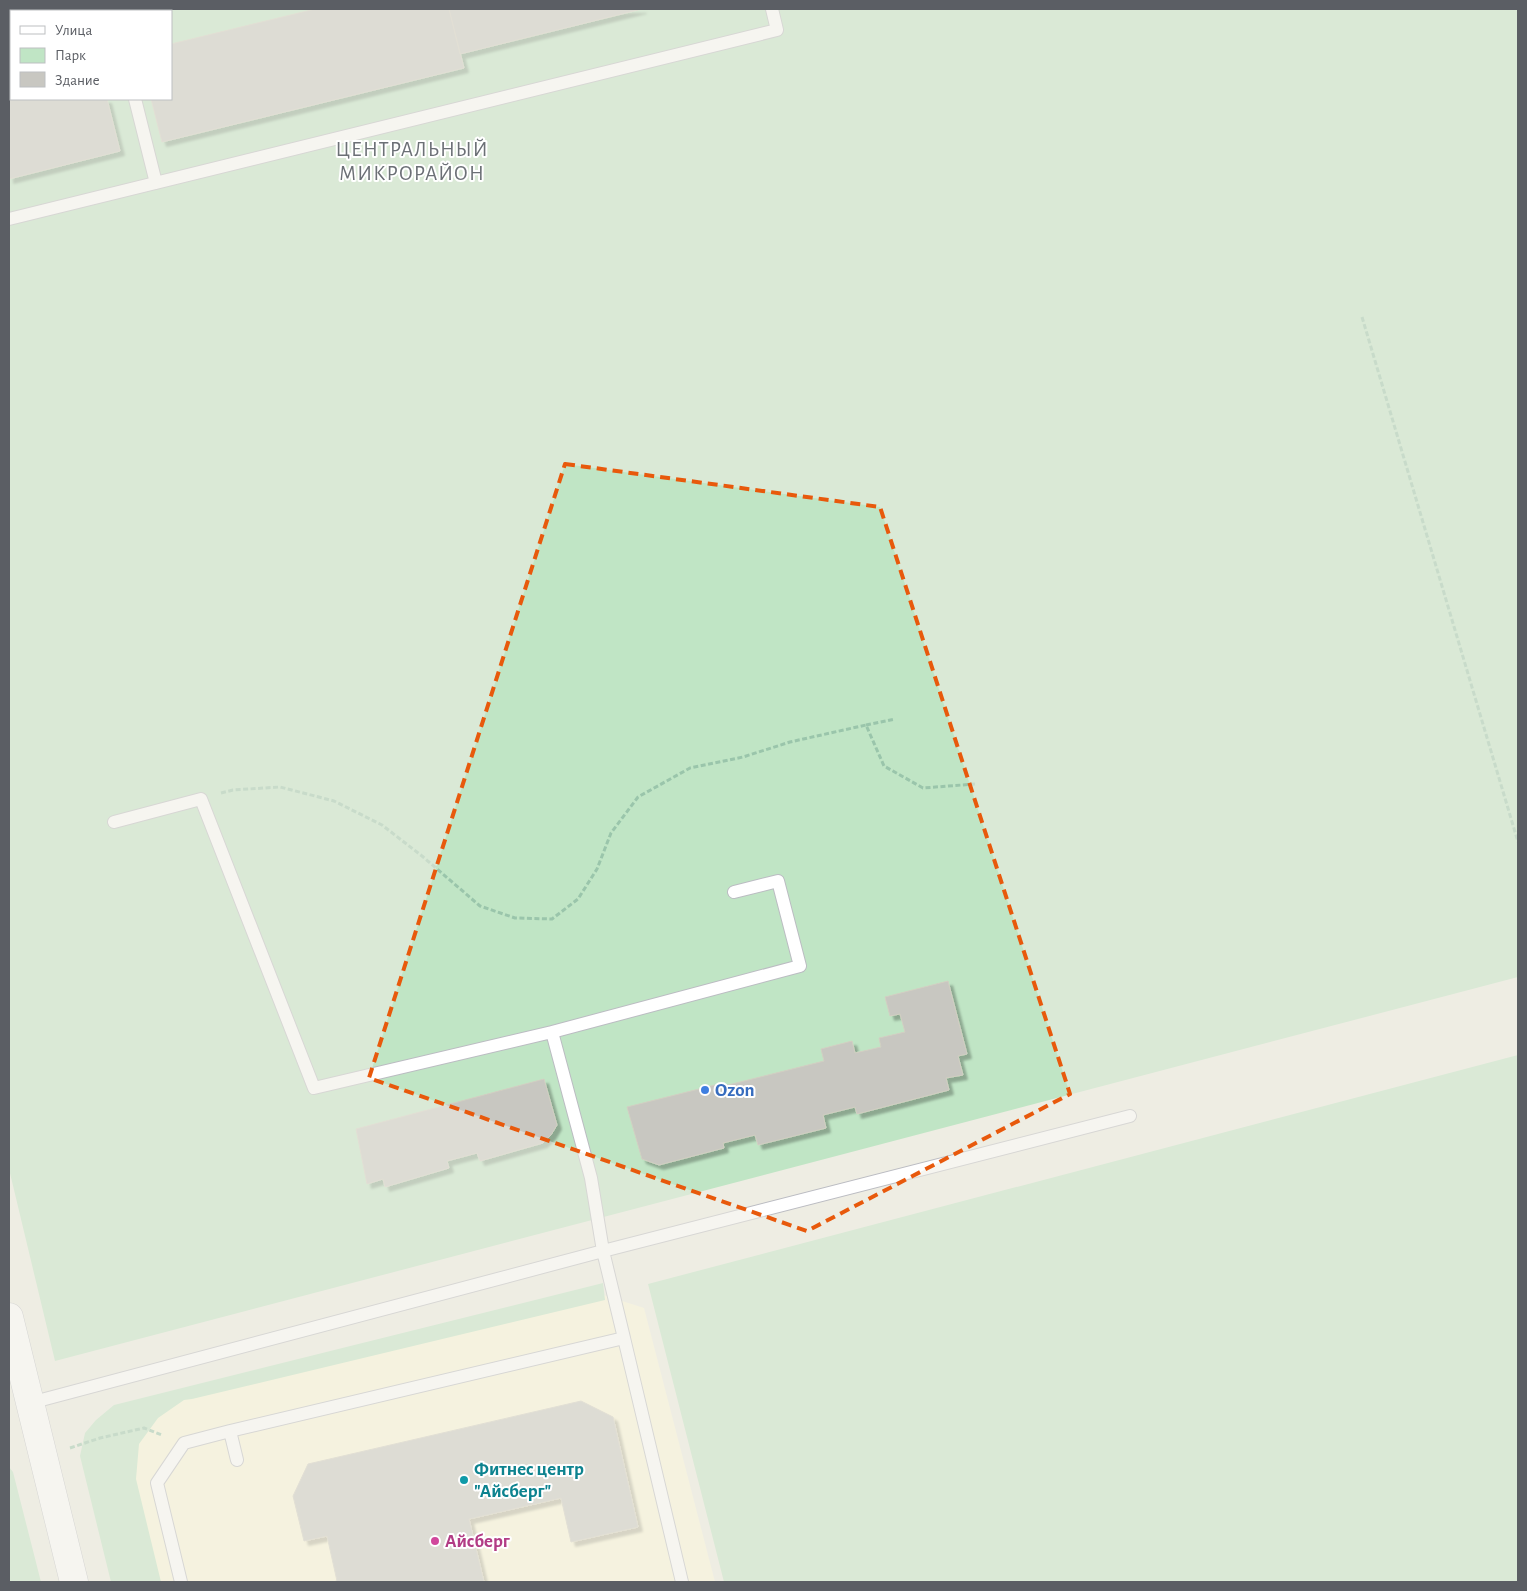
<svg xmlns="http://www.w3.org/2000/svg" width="1527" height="1591" font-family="'Alegreya Sans',sans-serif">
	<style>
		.commercial { fill: #fdf9d9 }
		.green { fill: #c0e5c5; fill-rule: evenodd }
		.building { fill: #c8c7c1; stroke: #d2cfc2; filter: url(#shadow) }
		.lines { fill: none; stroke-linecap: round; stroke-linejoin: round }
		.lane-casing { stroke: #bbbcc2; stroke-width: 14 }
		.secondary-casing { stroke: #b9bbc1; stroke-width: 29 }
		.path { stroke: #9ac5ab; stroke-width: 3; stroke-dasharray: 5 2.5; stroke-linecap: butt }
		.lane { stroke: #fff; stroke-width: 12 }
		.secondary { stroke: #fff; stroke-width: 28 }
		.marked { fill: none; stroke: #e8590c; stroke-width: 4; stroke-dasharray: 10 6; stroke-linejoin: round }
		.shop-dot { fill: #3f7fe0; stroke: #fff; stroke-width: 2 }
		.culture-dot { fill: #0f9aa8; stroke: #fff; stroke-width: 2 }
		.hotel-dot { fill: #d1479c; stroke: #fff; stroke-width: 2 }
		.labels { text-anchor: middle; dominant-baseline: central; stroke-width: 4; stroke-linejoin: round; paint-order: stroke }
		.shop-label { font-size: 19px; font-weight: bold; fill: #366cbe; stroke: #fff; text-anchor: start }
		.culture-label { font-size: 19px; font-weight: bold; fill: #0d838f; stroke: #fff; text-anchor: start }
		.hotel-label { font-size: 19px; font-weight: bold; fill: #b23c85; stroke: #fff; text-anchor: start }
		.quarter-label { font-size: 21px; letter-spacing: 1px; fill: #6c7076; stroke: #fff }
	</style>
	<defs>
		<filter id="shadow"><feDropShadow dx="4.5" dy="4.5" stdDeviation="1" flood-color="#0004"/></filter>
	</defs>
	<rect width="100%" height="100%" fill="#eeede3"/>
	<path class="commercial" d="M 597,1293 L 644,1308 L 715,1582 L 138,1582 L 118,1449 L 139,1407 Z"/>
	<path class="green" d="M 9,9 L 1518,9 L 1518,977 L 55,1361 L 9,1169 ZM 11,11 L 171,11 L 171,99 L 11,99 Z
		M 1518,1055 L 1518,1582 L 724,1582 L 648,1284 Z
		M 603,1283 L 605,1300 L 192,1399 L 184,1400 L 158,1418 L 139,1444 L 136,1479 L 161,1582 L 111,1582 L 80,1456 L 85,1433 L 96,1420 L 114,1405 Z
		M 9,1467 L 13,1472 L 41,1582 L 9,1582 Z"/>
	<path class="building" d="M 9,9 L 30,9 L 31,11 L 11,11 L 11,99 L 107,99 L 120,151 L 9,179 Z
		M 315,9 L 449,9 L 464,68 L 162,142 L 151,99 L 171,99 L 171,44 Z
		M 449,9 L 642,9 L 460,54 Z
		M 948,981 L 967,1054 L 958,1056 L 963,1075 L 946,1078 L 949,1090 L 857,1114 L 855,1107 L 823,1115 L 826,1128 L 758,1145 L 755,1135 L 723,1143 L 724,1148 L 659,1165 L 642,1159 L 627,1107 L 723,1083 L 724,1086 L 824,1061 L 821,1049 L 852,1041 L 855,1053 L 881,1047 L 879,1038 L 905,1032 L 900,1014 L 890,1016 L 885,997 Z
		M 544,1079 L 557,1125 L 551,1135 L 543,1143 L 480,1161 L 477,1153 L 447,1161 L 449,1168 L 385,1187 L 383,1179 L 367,1184 L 356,1129 Z
		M 581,1401 L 613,1417 L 638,1527 L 571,1542 L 561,1498 L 469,1519 L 484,1582 L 332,1582 L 337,1581 L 327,1536 L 304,1541 L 293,1496 L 308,1464 Z"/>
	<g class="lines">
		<g class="lane-casing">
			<path id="lane" d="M 71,9 L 73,11
				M 139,11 L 149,9
				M 135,99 L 156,183
				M 9,219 L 777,30 L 772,9
				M 114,822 L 201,799 L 314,1088 L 552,1032
				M 734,892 L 778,881 L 800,966 L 552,1032 L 591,1178 L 603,1251 L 1130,1116
				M 30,1403 L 603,1251 L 624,1338
				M 237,1460 L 230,1431 L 624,1338 L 682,1582
				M 181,1582 L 157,1483 L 184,1443 L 230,1431"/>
		</g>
		<g class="secondary-casing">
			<path id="secondary" d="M 9,1317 L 74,1582"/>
		</g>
		<path class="path" d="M 1362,317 L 1518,842
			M 866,725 L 895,719
			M 221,793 L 233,790 L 280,787 L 334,801 L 382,825 L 422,856 L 480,906 L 515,918 L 552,919 L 578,899 L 597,869 L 611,833 L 638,797 L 690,768 L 743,757 L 790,742 L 866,725 L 884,766 L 923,788 L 975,784
			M 70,1448 L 100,1438 L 144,1428 L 162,1435"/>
		<use href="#lane" class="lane"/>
		<use href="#secondary" class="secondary"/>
	</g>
	<path d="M0 0H1527V1591H0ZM 565,464 L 880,507 L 1070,1094 L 807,1231 L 369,1078 Z" fill="#eeede3" fill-opacity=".55" fill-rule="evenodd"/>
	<path class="marked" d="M 565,464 L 880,507 L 1070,1094 L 807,1231 L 369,1078 Z"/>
	<circle class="shop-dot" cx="705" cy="1090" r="5"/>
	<circle class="culture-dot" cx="464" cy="1480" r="5"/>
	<circle class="hotel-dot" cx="435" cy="1541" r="5"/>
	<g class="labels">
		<g class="shop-label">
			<text x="715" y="1090">Ozon</text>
		</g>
		<g class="culture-label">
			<text x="474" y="1469">Фитнес центр<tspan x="474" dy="22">"Айсберг"</tspan></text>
		</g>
		<g class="hotel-label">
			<text x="445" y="1541">Айсберг</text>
		</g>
		<g class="quarter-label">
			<text x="412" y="149">ЦЕНТРАЛЬНЫЙ<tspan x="412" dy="24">МИКРОРАЙОН</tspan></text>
		</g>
	</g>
	<rect width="1527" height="1591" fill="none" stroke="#5b5e64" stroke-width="20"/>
	<rect x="10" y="10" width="162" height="90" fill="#ffffff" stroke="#bdbfc1"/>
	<rect x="20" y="26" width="25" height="8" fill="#ffffff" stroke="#bdbfc1"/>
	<text x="55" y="35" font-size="15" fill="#5b5e64">Улица</text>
	<rect x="20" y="48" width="25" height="15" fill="#c0e5c5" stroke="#bdbfc1"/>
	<text x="55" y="60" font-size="15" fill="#5b5e64">Парк</text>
	<rect x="20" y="72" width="25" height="15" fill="#c8c7c1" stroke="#bdbfc1"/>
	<text x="55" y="85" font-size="15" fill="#5b5e64">Здание</text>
</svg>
